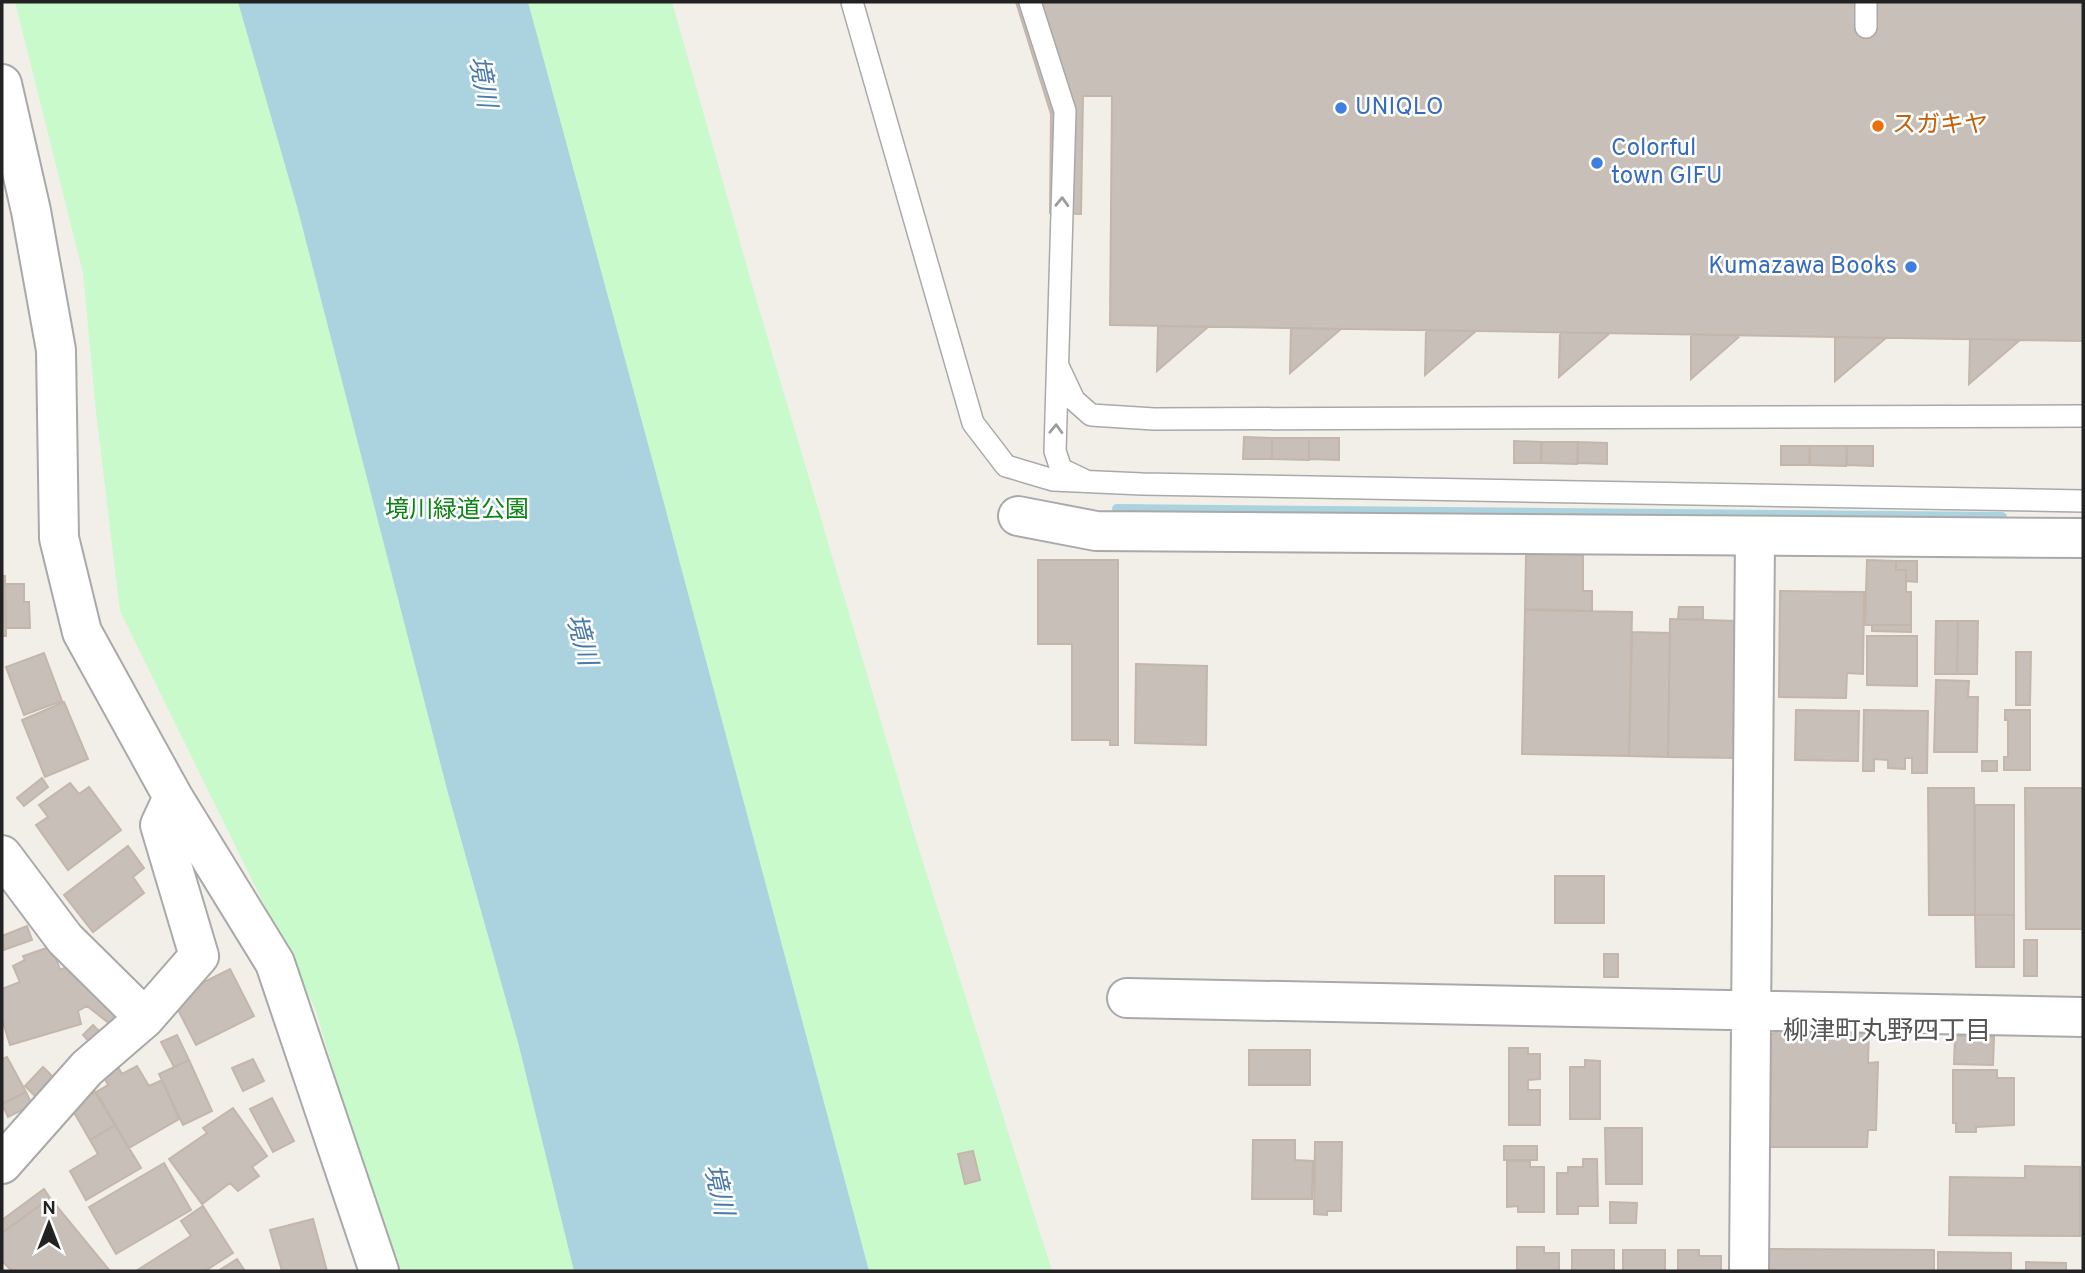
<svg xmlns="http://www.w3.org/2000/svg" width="2085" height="1273" font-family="Overpass,'Noto Sans JP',sans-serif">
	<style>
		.park { fill: #c8facc }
		.water { fill: #aad3df }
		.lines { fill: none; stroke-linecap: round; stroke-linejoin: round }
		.stream { stroke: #aad3df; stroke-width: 10 }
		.building { fill: #c7bfb8; stroke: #c4b6ab; stroke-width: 2 }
		.service-casing { stroke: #a9a9a9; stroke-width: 24 }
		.minor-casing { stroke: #a9a9a9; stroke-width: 42 }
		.tertiary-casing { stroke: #a9a9a9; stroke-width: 42 }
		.service { stroke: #fff; stroke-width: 21 }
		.minor { stroke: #fff; stroke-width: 38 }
		.tertiary { stroke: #fff; stroke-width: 38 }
		.oneway { stroke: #9c9c9c }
		.shop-dot { fill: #3f7fe0; stroke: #fff; stroke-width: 2.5 }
		.food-dot { fill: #e8710a; stroke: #fff; stroke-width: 2.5 }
		.labels { text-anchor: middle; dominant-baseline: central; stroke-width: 5; stroke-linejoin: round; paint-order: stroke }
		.shop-label { font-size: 24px; fill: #366cbe; stroke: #fff; text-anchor: start }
		.food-label { font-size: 24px; fill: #c56008; stroke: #fff; text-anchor: start }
		.park-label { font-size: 24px; fill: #0c8416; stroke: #fff }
		.water-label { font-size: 26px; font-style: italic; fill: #4a7aab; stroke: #fff }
		.neighbourhood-label { font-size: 26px; fill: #555; stroke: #fff }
	</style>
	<rect width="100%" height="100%" fill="#f2efe9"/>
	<path class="park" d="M 15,2 L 672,2 L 757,302 L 916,840 L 1052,1271 L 390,1271 L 376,1213 L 315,1008 L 120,611 L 96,412 L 83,273 Z"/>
	<path class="water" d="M 238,2 L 528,2 L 654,466 L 869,1271 L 574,1271 L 519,1046 L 448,793 L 298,210 Z"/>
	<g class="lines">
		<path class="stream" d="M 1117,509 L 2002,517"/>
	</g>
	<path class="building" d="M 1016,2 L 2083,2 L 2083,341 L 1110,325 L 1112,96 L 1083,96 L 1081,214 L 1050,213 L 1051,114 Z
		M 1158,326 L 1208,327 L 1157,371 Z
		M 1291,328 L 1341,329 L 1290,373 Z
		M 1426,331 L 1476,331 L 1425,375 Z
		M 1560,333 L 1610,333 L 1559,377 Z
		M 1691,335 L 1741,335 L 1691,379 Z
		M 1835,337 L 1886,338 L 1835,381 Z
		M 1970,339 L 2020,340 L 1969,384 Z
		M 1244,437 L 1272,438 L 1272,459 L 1243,459 Z
		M 1272,438 L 1309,438 L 1309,460 L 1272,459 Z
		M 1309,438 L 1339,438 L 1339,460 L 1309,459 Z
		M 1514,441 L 1541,442 L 1541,463 L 1514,463 Z
		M 1542,442 L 1578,442 L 1577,464 L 1541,463 Z
		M 1578,442 L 1607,443 L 1607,464 L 1578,463 Z
		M 1781,446 L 1810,446 L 1809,465 L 1781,465 Z
		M 1810,446 L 1847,446 L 1846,466 L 1810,465 Z
		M 1847,446 L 1873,446 L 1873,466 L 1847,465 Z
		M 1526,554 L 1583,555 L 1583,591 L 1592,591 L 1592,611 L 1525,609 Z
		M 1038,560 L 1118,560 L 1118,745 L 1110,745 L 1110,740 L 1072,740 L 1072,644 L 1038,644 Z
		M 1867,560 L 1896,561 L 1896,570 L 1906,570 L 1906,592 L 1911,592 L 1911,625 L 1865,625 Z
		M 1896,561 L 1917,561 L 1917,582 L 1906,581 L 1906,570 L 1896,570 Z
		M 2,576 L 5,576 L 6,636 L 2,636 Z
		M 5,584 L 24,584 L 24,602 L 29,602 L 30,628 L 6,628 Z
		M 1780,591 L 1864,592 L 1863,674 L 1847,673 L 1846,698 L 1779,697 Z
		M 1679,607 L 1703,607 L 1703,619 L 1678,619 Z
		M 1525,610 L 1632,612 L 1629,756 L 1522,754 Z
		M 1670,619 L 1737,621 L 1736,758 L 1668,757 Z
		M 1936,621 L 1958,621 L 1957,674 L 1935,674 Z
		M 1958,621 L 1978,621 L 1977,674 L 1957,674 Z
		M 1872,625 L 1911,625 L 1911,632 L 1872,631 Z
		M 1632,632 L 1670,633 L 1668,757 L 1629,756 Z
		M 1867,636 L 1917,636 L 1917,686 L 1867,685 Z
		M 2016,652 L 2031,652 L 2030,705 L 2016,705 Z
		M 44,653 L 62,701 L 24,715 L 6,667 Z
		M 1136,664 L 1207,666 L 1206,745 L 1135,743 Z
		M 1936,680 L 1969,681 L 1968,697 L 1978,697 L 1977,752 L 1934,752 Z
		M 64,702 L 88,759 L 45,777 L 22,720 Z
		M 1796,710 L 1859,711 L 1858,761 L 1795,760 Z
		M 1864,710 L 1928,711 L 1927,773 L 1912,773 L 1912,758 L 1905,758 L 1905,769 L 1888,768 L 1888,760 L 1874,759 L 1874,771 L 1863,771 Z
		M 2005,710 L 2030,710 L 2030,770 L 2004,770 L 2004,757 L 2008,757 L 2008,720 L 2005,720 Z
		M 1982,761 L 1997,761 L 1997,771 L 1982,771 Z
		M 42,778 L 48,787 L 24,806 L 17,798 Z
		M 70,783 L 79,794 L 89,787 L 121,830 L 68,870 L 36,825 L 48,817 L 39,805 Z
		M 1928,788 L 1974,788 L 1975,915 L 1929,915 Z
		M 2025,788 L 2083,788 L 2083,929 L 2026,929 Z
		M 1975,805 L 2014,805 L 2014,915 L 1975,915 Z
		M 128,846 L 144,868 L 133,877 L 144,893 L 93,932 L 64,895 Z
		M 1555,876 L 1604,876 L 1604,923 L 1555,923 Z
		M 1975,915 L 2014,915 L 2014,967 L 1976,967 Z
		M 27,926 L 32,940 L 4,950 L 2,936 Z
		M 2024,940 L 2037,940 L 2037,976 L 2024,976 Z
		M 52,946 L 60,970 L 67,967 L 120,1018 L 110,1024 L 87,1006 L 78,1011 L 81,1024 L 10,1045 L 2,1019 L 2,989 L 20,982 L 13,966 L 25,960 L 23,956 Z
		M 1604,954 L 1618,954 L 1618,977 L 1604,977 Z
		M 230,969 L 254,1016 L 196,1045 L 172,998 Z
		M 93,1025 L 105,1037 L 94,1047 L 83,1035 Z
		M 1778,1028 L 1869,1029 L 1868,1063 L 1878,1062 L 1876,1130 L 1868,1130 L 1867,1147 L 1769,1147 L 1769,1038 Z
		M 177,1035 L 189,1060 L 174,1067 L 161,1042 Z
		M 1955,1036 L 1994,1037 L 1993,1065 L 1954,1064 Z
		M 1509,1048 L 1528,1048 L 1528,1054 L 1540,1054 L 1540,1079 L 1528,1080 L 1528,1090 L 1540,1090 L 1540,1125 L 1509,1125 Z
		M 1249,1050 L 1310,1050 L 1310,1085 L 1249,1085 Z
		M 7,1057 L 26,1092 L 2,1104 L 2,1059 Z
		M 253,1059 L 264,1081 L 243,1091 L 232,1068 Z
		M 189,1060 L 212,1111 L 183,1125 L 159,1074 Z
		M 1585,1060 L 1600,1061 L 1600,1119 L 1570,1119 L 1570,1067 L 1585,1067 Z
		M 137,1066 L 149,1086 L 162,1080 L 179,1119 L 129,1148 L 96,1092 L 108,1085 L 103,1075 L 118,1067 L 122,1074 Z
		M 43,1067 L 58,1082 L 40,1101 L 25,1086 Z
		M 1953,1070 L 1997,1070 L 1997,1078 L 2014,1078 L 2014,1125 L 1976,1127 L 1976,1132 L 1956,1132 L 1956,1123 L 1953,1123 Z
		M 26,1092 L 32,1105 L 8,1117 L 2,1104 Z
		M 95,1092 L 115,1125 L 90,1140 L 71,1107 Z
		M 272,1098 L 294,1141 L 273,1152 L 250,1109 Z
		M 233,1108 L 267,1156 L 252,1167 L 259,1176 L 238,1191 L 230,1183 L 202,1204 L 169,1159 L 207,1133 L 203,1128 Z
		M 115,1125 L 141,1168 L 86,1200 L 70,1171 L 98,1154 L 90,1140 Z
		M 1605,1128 L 1642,1128 L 1642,1184 L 1606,1184 Z
		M 1253,1140 L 1295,1140 L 1295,1160 L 1313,1161 L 1312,1199 L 1252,1199 Z
		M 1315,1142 L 1342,1142 L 1341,1211 L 1327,1211 L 1327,1215 L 1314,1214 Z
		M 1504,1146 L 1537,1146 L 1537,1160 L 1504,1160 Z
		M 973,1151 L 980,1180 L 965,1184 L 958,1154 Z
		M 1583,1159 L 1597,1159 L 1598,1206 L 1578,1206 L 1578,1214 L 1557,1214 L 1557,1173 L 1568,1173 L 1568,1167 L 1583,1167 Z
		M 1507,1161 L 1530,1161 L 1530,1167 L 1544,1167 L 1544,1212 L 1518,1212 L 1518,1206 L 1507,1207 Z
		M 164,1163 L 191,1210 L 116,1254 L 89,1207 Z
		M 2025,1166 L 2080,1167 L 2080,1236 L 1949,1235 L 1950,1177 L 2025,1178 Z
		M 44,1189 L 50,1198 L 2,1233 L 2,1220 Z
		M 50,1198 L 110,1271 L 12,1271 L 2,1261 L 2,1233 Z
		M 1610,1202 L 1637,1203 L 1636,1223 L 1610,1223 Z
		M 203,1206 L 233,1253 L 205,1271 L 136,1271 L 191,1236 L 181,1221 Z
		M 313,1219 L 327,1271 L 282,1271 L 270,1230 Z
		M 1517,1247 L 1544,1247 L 1544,1253 L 1559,1253 L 1559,1271 L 1517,1271 Z
		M 1766,1249 L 1934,1250 L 1934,1271 L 1766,1271 Z
		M 1572,1250 L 1614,1250 L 1614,1271 L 1572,1271 Z
		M 1623,1250 L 1665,1250 L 1665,1271 L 1623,1271 Z
		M 1678,1250 L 1699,1250 L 1699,1256 L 1721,1256 L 1721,1271 L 1678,1271 Z
		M 1938,1252 L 2011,1253 L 2011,1271 L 1938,1271 Z
		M 237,1259 L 245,1271 L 218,1271 Z
		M 2026,1262 L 2066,1263 L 2066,1271 L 2026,1271 Z"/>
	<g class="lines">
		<g class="service-casing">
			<path id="service" d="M 852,2 L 973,423 L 1006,466 L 1053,480 L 1142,484 L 2083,501
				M 1030,2 L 1065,111 L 1055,451 L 1061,469 L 1084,480
				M 1866,2 L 1866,27
				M 1058,366 L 1074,400 L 1091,415 L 1154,419 L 2083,416"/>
		</g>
		<g class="minor-casing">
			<path id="minor" d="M 2,84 L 31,211 L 56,350 L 59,538 L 82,632 L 173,797 L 275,963 L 379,1271
				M 2,855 L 65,939 L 145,1018
				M 1127,998 L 2083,1017
				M 2,1164 L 87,1068 L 145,1018 L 199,956 L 160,825 L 173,797
				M 1749,1271 L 1755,536"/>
		</g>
		<g class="tertiary-casing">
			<path id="tertiary" d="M 1018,516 L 1096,531 L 2083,538"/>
		</g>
		<use href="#service" class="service"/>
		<use href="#minor" class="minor"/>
		<use href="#tertiary" class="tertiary"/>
	</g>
	<defs><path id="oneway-chevron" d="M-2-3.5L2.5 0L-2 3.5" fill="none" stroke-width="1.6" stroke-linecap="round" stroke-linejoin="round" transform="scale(1.75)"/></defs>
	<g class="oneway">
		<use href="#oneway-chevron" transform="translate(1062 202) rotate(-88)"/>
		<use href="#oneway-chevron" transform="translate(1056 429) rotate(-88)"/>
	</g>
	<g class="shop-dot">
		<circle cx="1341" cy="108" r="7"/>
		<circle cx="1597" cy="163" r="7"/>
		<circle cx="1911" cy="267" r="7"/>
	</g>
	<circle class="food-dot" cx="1878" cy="126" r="7"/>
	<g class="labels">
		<g class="shop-label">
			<text x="1355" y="108">UNIQLO</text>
			<text x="1611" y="149">Colorful<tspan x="1611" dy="28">town GIFU</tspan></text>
			<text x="1897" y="267" text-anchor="end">Kumazawa Books</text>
		</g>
		<g class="food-label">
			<text x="1892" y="126">スガキヤ</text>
		</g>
		<g class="park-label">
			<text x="457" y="511">境川緑道公園</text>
		</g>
		<g class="water-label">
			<text transform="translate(481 82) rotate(79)">境川</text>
			<text transform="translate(580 640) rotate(75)">境川</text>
			<text transform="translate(717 1190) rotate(77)">境川</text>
		</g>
		<g class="neighbourhood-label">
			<text x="1887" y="1032">柳津町丸野四丁目</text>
		</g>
	</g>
	<rect width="2085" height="1273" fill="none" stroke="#222222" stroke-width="7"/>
	<g transform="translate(49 1224)" stroke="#ffffff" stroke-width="5" paint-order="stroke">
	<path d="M0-5L12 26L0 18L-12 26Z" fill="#222222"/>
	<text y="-10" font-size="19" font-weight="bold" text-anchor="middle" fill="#222222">N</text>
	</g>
</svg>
